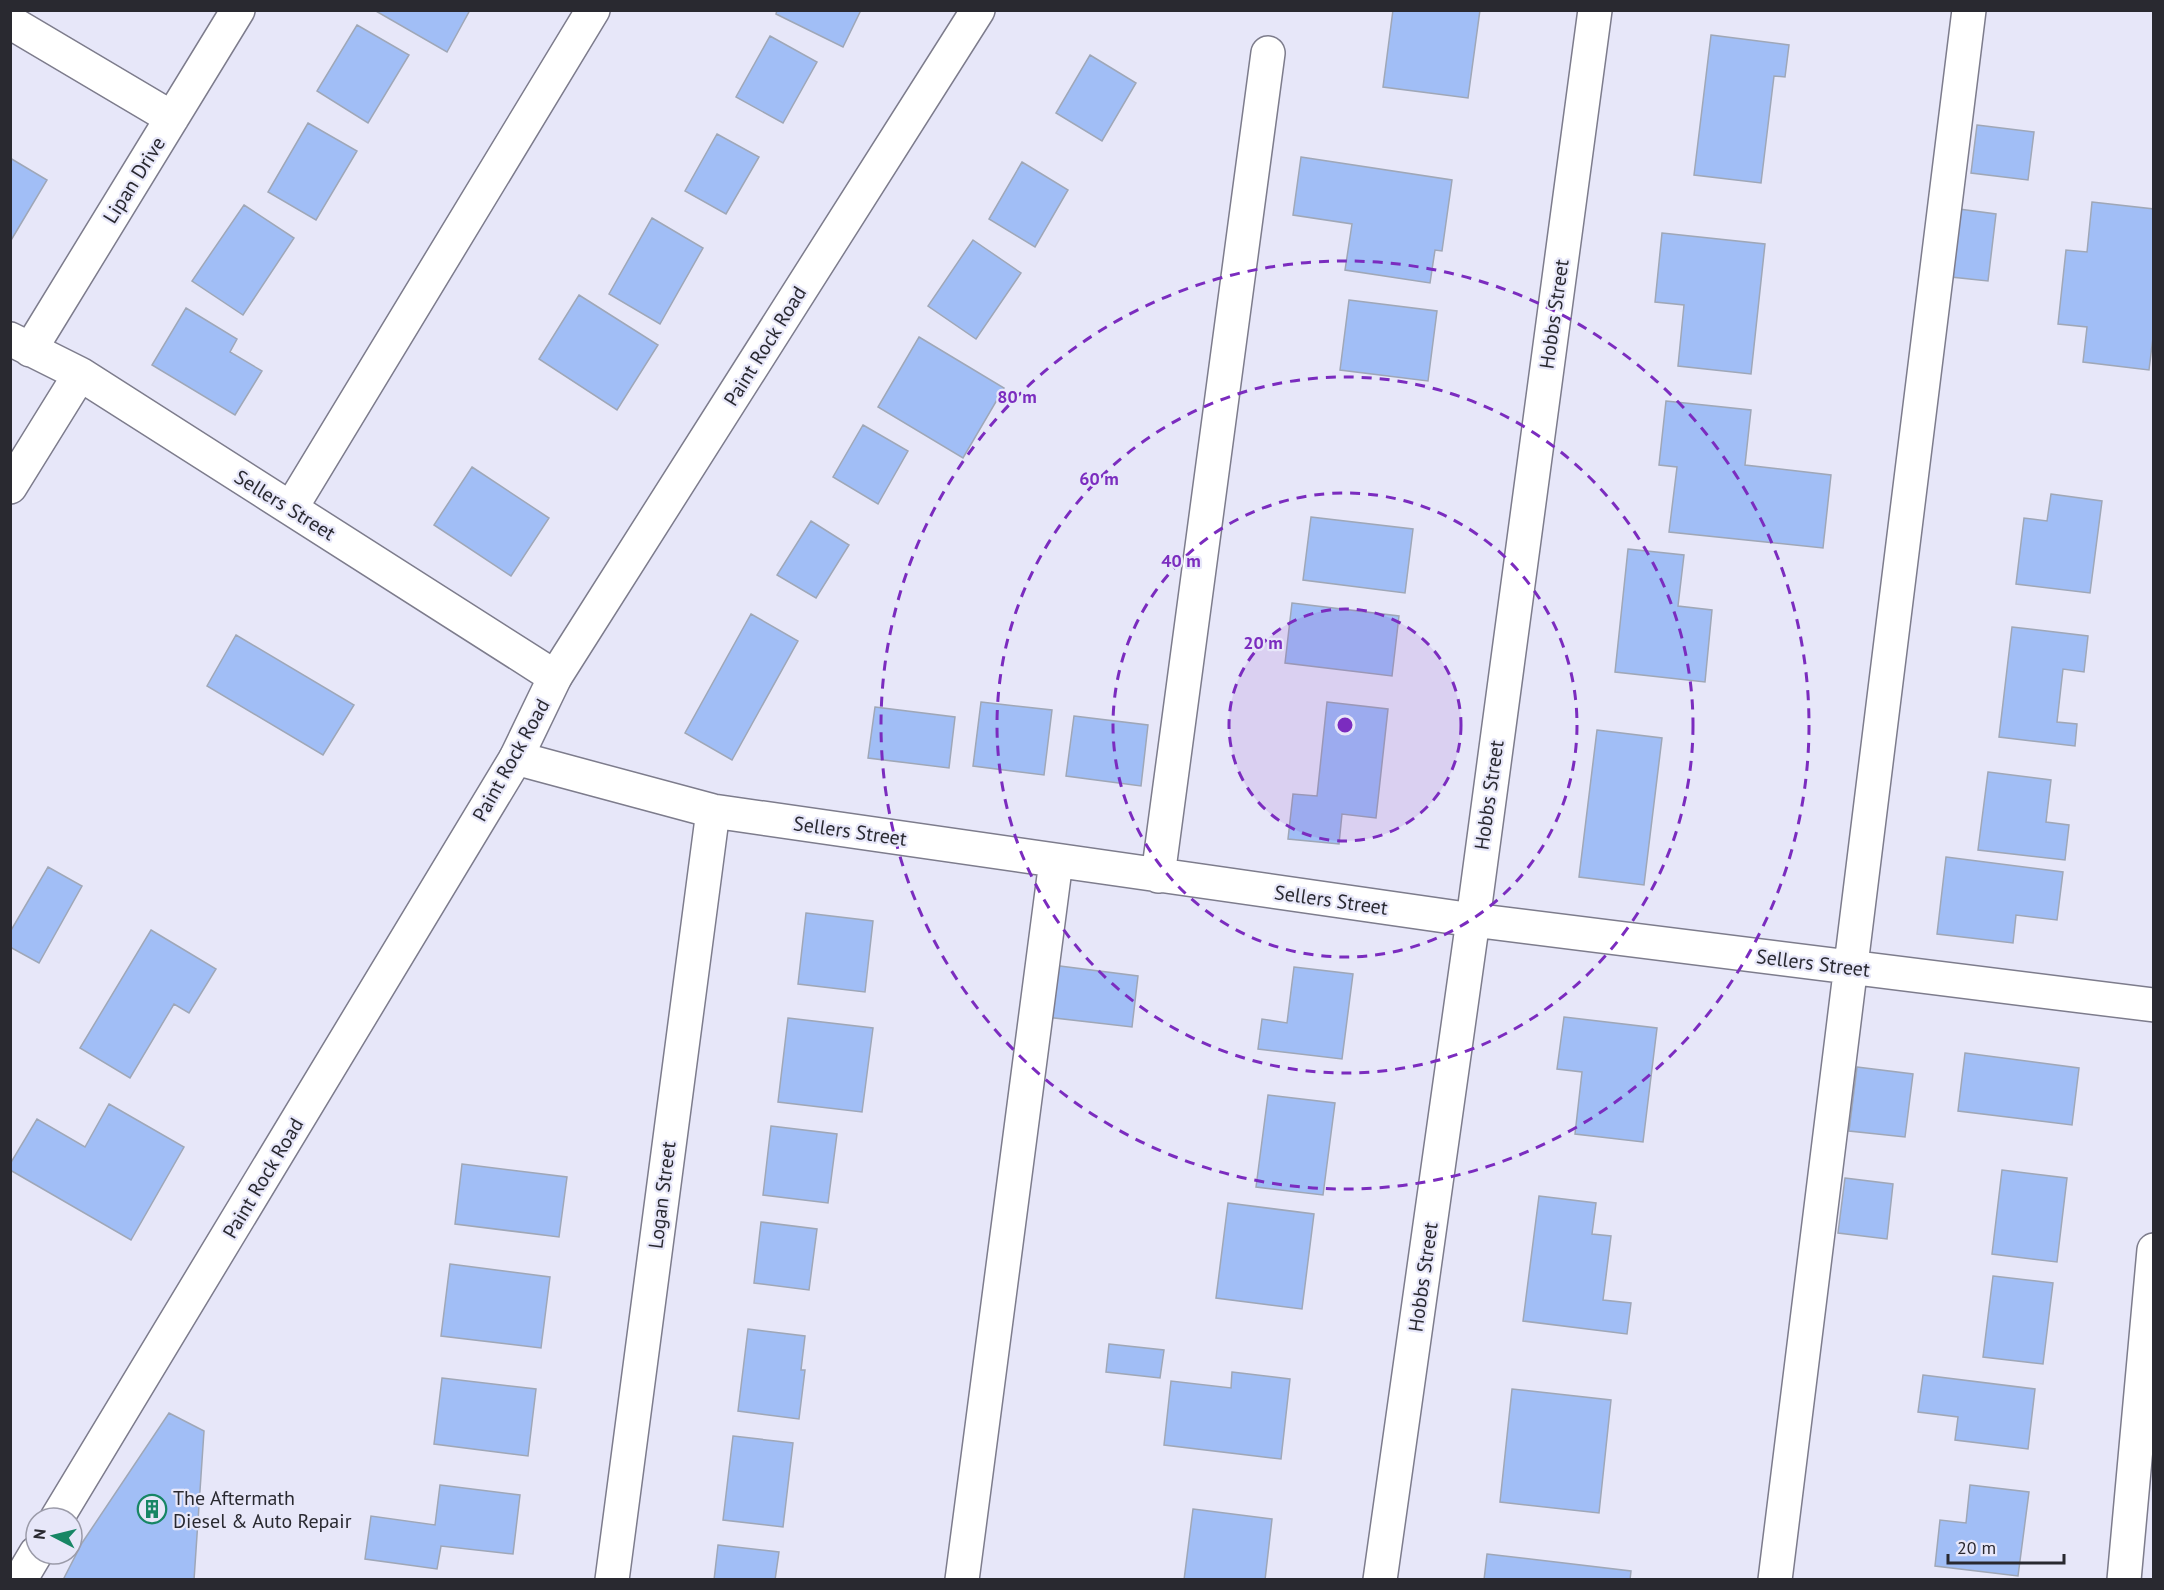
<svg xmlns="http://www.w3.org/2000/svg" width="2164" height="1590" font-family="'PT Sans',sans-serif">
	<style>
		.building { fill: #a1bef6; stroke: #9fa7b7; stroke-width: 1.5 }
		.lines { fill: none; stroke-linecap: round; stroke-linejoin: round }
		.minor-casing { stroke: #7d7c8c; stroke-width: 36 }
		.major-casing { stroke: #7d7c8c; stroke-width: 36 }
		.minor { stroke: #fff; stroke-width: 33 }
		.major { stroke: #fff; stroke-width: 33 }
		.ring { fill: none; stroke: #7b2cbf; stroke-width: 3; stroke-dasharray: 10 8 }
		.labels { text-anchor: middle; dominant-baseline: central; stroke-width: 4.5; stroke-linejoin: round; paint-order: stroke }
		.street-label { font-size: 20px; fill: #292930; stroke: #e7e7f9 }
		.poi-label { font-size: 20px; fill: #292930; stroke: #e7e7f9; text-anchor: start }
		.centre { fill: #7b2cbf; stroke: #e7e7f9; stroke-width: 3 }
		.ring-label { font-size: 18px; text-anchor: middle; font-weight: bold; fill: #7b2cbf; stroke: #e7e7f9; stroke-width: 4.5; stroke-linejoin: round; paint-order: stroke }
	</style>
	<rect width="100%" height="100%" fill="#e7e7f9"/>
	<path class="building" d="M 374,10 L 470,10 L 447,52 Z
		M 777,10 L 861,10 L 843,47 L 776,14 Z
		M 1393,10 L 1480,10 L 1468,98 L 1383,87 Z
		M 357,25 L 409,55 L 368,123 L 317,91 Z
		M 1711,35 L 1789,45 L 1785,77 L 1774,76 L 1761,183 L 1694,175 Z
		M 770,36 L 817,62 L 783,123 L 736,97 Z
		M 1090,55 L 1136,83 L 1102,141 L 1056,113 Z
		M 308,123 L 357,151 L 316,220 L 268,192 Z
		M 1977,125 L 2034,132 L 2028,180 L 1971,173 Z
		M 717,134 L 759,157 L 726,214 L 685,191 Z
		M 1301,157 L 1452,180 L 1442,251 L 1435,250 L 1430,283 L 1345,270 L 1352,224 L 1293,215 Z
		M 10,158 L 47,180 L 10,242 Z
		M 1022,162 L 1068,190 L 1035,247 L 989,219 Z
		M 2092,202 L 2154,209 L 2154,329 L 2149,370 L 2083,362 L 2087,327 L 2058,324 L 2066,250 L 2087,252 Z
		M 244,205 L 294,238 L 243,315 L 192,281 Z
		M 1959,209 L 1996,214 L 1988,281 L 1951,277 Z
		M 652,218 L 703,248 L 660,324 L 609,294 Z
		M 1662,233 L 1765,244 L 1751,374 L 1678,366 L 1684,305 L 1655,302 Z
		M 973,240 L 1021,273 L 976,339 L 928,306 Z
		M 579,295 L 658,345 L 617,410 L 539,359 Z
		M 1349,300 L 1437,311 L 1428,381 L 1340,370 Z
		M 186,308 L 237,339 L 230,352 L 262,371 L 235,415 L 152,365 Z
		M 919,337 L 1004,388 L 963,458 L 878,407 Z
		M 1666,401 L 1751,410 L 1745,465 L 1831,475 L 1823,548 L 1669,532 L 1677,467 L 1659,465 Z
		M 863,425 L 908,451 L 878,504 L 833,477 Z
		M 472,467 L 549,518 L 511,576 L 434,525 Z
		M 2051,494 L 2102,501 L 2090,593 L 2016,584 L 2024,518 L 2047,521 Z
		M 1311,517 L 1413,529 L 1405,593 L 1303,580 Z
		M 811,521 L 849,545 L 816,598 L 777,575 Z
		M 1628,549 L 1684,555 L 1678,606 L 1712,610 L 1705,682 L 1615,672 Z
		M 1292,603 L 1399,616 L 1392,676 L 1285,663 Z
		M 751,614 L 798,641 L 732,760 L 685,733 Z
		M 2012,627 L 2088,636 L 2084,672 L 2063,669 L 2057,722 L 2077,724 L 2075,746 L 1999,737 Z
		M 236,635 L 354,705 L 323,755 L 207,686 Z
		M 981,702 L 1052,710 L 1044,775 L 973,766 Z
		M 1327,702 L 1388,709 L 1376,818 L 1342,814 L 1339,844 L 1288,839 L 1293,794 L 1317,796 Z
		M 875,707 L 955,717 L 949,768 L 868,758 Z
		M 1074,716 L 1148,725 L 1141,786 L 1066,776 Z
		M 1597,730 L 1662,738 L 1644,885 L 1579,877 Z
		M 1988,772 L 2051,780 L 2046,822 L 2069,825 L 2065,860 L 1978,850 Z
		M 1946,857 L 2063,872 L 2057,920 L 2016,915 L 2013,943 L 1937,934 Z
		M 48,867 L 82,886 L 39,963 L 10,947 L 10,932 Z
		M 806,913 L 873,921 L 865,992 L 798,984 Z
		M 151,930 L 216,969 L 189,1013 L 174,1004 L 130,1078 L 80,1048 Z
		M 1052,965 L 1138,976 L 1132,1027 L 1046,1017 Z
		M 1294,967 L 1353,974 L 1342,1059 L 1258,1049 L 1262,1019 L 1287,1023 Z
		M 1564,1017 L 1657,1028 L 1643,1142 L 1575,1134 L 1582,1072 L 1557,1069 Z
		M 788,1018 L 873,1028 L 862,1112 L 778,1102 Z
		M 1965,1053 L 2079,1068 L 2072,1125 L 1958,1111 Z
		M 1857,1067 L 1913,1074 L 1905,1137 L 1849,1131 Z
		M 1268,1095 L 1335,1103 L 1323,1195 L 1256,1187 Z
		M 109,1104 L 184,1147 L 131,1240 L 10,1170 L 10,1164 L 37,1119 L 85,1147 Z
		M 771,1126 L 837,1134 L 828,1203 L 763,1195 Z
		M 462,1164 L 567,1177 L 559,1237 L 455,1224 Z
		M 2002,1170 L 2067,1178 L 2057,1262 L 1992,1254 Z
		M 1845,1178 L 1893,1184 L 1887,1239 L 1838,1233 Z
		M 1539,1196 L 1596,1203 L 1592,1234 L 1611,1236 L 1603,1300 L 1631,1303 L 1627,1334 L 1523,1321 Z
		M 1228,1203 L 1314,1214 L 1302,1309 L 1216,1298 Z
		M 761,1222 L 817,1229 L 809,1290 L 754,1283 Z
		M 450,1264 L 550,1277 L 541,1348 L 441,1336 Z
		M 1993,1276 L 2053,1283 L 2043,1364 L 1983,1357 Z
		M 748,1329 L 805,1336 L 801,1370 L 805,1370 L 799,1419 L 738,1411 Z
		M 1109,1344 L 1164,1350 L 1160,1378 L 1106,1372 Z
		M 1232,1372 L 1290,1379 L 1281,1459 L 1164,1445 L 1171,1381 L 1231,1388 Z
		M 1923,1375 L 2035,1389 L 2028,1449 L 1955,1440 L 1958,1417 L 1918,1412 Z
		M 442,1378 L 536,1389 L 528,1456 L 434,1444 Z
		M 1512,1389 L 1611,1400 L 1599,1513 L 1500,1502 Z
		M 169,1413 L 204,1431 L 194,1580 L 63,1580 L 82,1543 Z
		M 733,1436 L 793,1443 L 783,1527 L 723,1520 Z
		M 440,1485 L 520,1495 L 513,1554 L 441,1546 L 437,1569 L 365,1559 L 371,1516 L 435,1525 Z
		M 1970,1485 L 2029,1492 L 2018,1576 L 1935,1566 L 1940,1520 L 1966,1523 Z
		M 1193,1509 L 1272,1519 L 1265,1580 L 1184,1580 Z
		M 718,1545 L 779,1552 L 775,1580 L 714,1580 Z
		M 1487,1554 L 1631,1571 L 1630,1580 L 1484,1580 Z"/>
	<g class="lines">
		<g class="minor-casing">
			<path id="minor" d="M 10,22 L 172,118
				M 10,339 L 80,374 L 555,677
				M 30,350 L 238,10
				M 10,487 L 80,374
				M 291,508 L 593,10
				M 516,758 L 713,811 L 1473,920 L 2154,1005
				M 1158,876 L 1268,53
				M 612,1580 L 713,811
				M 962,1580 L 1056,861
				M 1380,1580 L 1473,920 L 1595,10
				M 1775,1580 L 1969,10
				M 2124,1580 L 2154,1250"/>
		</g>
		<g class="major-casing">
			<path id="major" d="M 57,1518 L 516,758 L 555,677 L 978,10
				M 20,1580 L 36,1553"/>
		</g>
		<use href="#minor" class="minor"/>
		<use href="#major" class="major"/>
	</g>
	<circle cx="1345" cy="725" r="116" fill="#7b2cbf" fill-opacity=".12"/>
	<g class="ring">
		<circle cx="1345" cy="725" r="116"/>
		<circle cx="1345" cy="725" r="232"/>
		<circle cx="1345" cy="725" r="348"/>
		<circle cx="1345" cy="725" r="464"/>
	</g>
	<defs>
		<g id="building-ring" transform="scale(1.5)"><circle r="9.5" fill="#e7e7f9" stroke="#178665" stroke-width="1.5"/><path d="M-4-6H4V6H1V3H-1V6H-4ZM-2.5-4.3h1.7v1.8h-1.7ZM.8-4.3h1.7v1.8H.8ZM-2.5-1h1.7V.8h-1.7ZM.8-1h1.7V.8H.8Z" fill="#178665"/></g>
	</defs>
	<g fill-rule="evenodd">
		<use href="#building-ring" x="152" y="1509"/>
	</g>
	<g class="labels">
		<g class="street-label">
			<text transform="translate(134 180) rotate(-58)">Lipan Drive</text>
			<text transform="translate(1554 314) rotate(-82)">Hobbs Street</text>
			<text transform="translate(765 346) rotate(-58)">Paint Rock Road</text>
			<text transform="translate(285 505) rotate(32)">Sellers Street</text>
			<text transform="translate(511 760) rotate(-61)">Paint Rock Road</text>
			<text transform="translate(1489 795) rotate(-82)">Hobbs Street</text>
			<text transform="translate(850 831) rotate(8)">Sellers Street</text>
			<text transform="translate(1331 900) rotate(8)">Sellers Street</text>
			<text transform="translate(1813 963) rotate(7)">Sellers Street</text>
			<text transform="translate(263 1178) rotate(-59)">Paint Rock Road</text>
			<text transform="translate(662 1195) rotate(-83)">Logan Street</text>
			<text transform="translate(1423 1277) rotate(-82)">Hobbs Street</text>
		</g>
		<g class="poi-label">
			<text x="173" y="1498">The Aftermath<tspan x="173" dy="23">Diesel &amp; Auto Repair</tspan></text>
		</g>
	</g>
	<circle cx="1345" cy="725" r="9" class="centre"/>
	<g class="ring-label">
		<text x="1017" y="403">80 m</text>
		<text x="1099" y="485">60 m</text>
		<text x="1181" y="567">40 m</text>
		<text x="1263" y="649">20 m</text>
	</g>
	<rect width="2164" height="1590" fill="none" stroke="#292930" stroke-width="24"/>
	<g transform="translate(54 1536) rotate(277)"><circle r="28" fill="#e7e7f9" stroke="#9b9ba9" stroke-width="1.5"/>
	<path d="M0-4.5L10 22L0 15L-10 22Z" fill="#178665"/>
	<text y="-9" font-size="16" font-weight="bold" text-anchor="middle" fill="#292930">N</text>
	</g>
	<path d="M1948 1554v9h116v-9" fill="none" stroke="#292930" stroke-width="3"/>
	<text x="1957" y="1554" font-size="18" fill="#292930" stroke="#e7e7f9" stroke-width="4.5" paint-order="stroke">20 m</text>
</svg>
